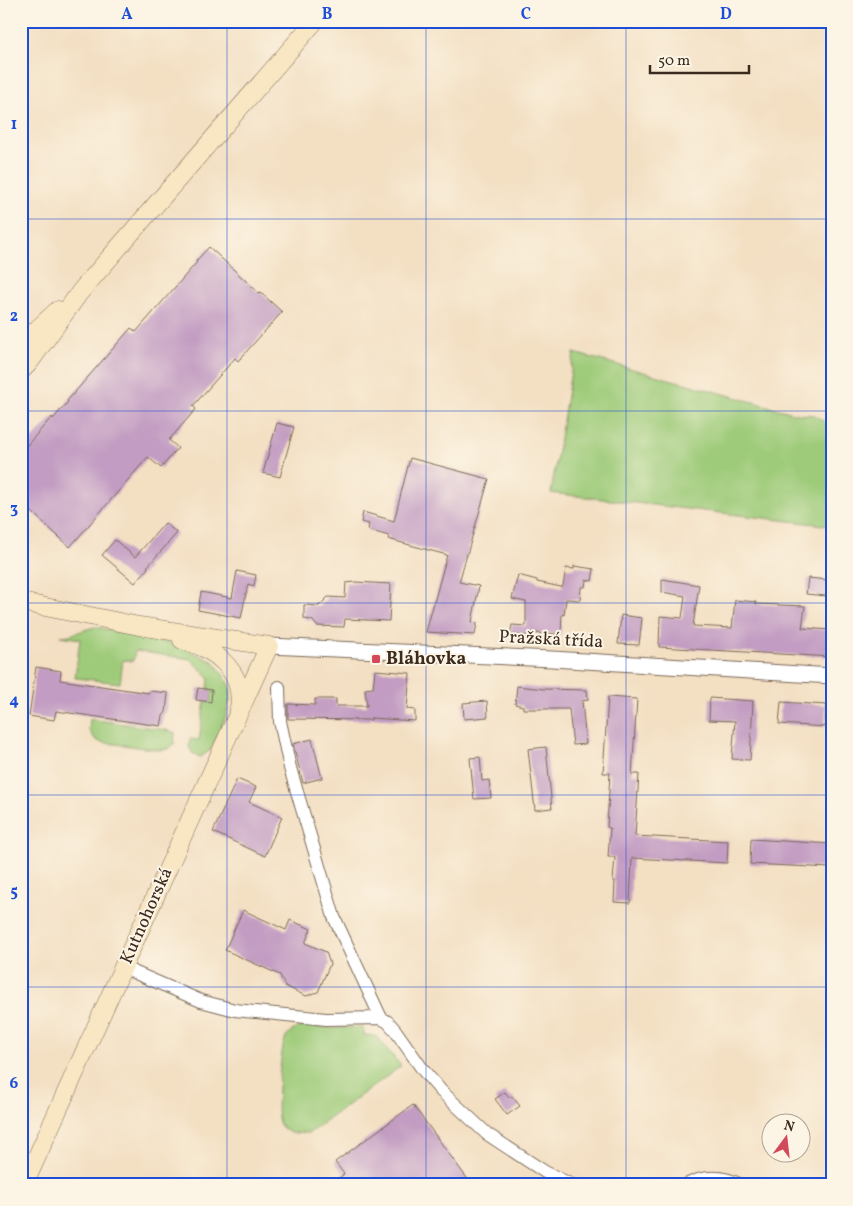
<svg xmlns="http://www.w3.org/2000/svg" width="853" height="1206" font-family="Vollkorn,serif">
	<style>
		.green { fill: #9ecb79; stroke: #6c7a4c }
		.building { fill: #c29cc2 }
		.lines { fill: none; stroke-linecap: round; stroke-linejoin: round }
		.minor-casing { stroke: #7b6957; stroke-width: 14 }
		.tertiary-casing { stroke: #7b6957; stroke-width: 17 }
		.secondary-casing { stroke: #7b6957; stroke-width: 19 }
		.minor { stroke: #fff; stroke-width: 12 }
		.tertiary { stroke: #fff; stroke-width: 15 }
		.secondary { stroke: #f9e7c3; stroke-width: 18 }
		.grid { fill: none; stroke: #1d4ed8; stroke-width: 1; stroke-opacity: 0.55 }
		.poi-dot { fill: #d1495b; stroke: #fcf5e5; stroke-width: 2 }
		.labels { text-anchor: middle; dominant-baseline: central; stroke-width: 4; stroke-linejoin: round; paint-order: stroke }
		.street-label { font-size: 18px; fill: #3b2a1e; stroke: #fcf5e5 }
		.poi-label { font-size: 18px; font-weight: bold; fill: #3b2a1e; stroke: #fcf5e5; text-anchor: start }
		.neatline { fill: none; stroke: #1d4ed8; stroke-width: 2 }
		.grid-label { font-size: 16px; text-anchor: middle; font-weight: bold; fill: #1d4ed8 }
	</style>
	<rect width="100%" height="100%" fill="#fcf5e5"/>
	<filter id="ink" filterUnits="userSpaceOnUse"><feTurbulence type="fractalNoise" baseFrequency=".02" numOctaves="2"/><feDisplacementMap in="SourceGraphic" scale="10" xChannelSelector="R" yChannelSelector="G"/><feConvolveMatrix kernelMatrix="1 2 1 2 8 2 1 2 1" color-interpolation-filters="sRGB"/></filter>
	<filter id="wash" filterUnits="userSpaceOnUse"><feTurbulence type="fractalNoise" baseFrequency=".0096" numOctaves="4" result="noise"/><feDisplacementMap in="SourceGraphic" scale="20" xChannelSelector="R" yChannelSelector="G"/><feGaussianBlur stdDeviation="1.12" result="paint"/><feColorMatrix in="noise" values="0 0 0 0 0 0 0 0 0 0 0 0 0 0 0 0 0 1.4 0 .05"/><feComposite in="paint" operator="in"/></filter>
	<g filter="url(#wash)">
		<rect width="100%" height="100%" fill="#f3dfc2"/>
		<path class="green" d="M 574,353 L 797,414 L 815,415 L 827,424 L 832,401 L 832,526 L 551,493 Z
			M 96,627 L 178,645 L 214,662 L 230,685 L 231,696 L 225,718 L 211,750 L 200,757 L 192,753 L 189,746 L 190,739 L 199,740 L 205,701 L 211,702 L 212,690 L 208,689 L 209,677 L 190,659 L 135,651 L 133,661 L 123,660 L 120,683 L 75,678 L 80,639 L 60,636 C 73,636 83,629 96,627 Z
			M 90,719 L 166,730 L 175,733 L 174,744 L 169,749 L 160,750 L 100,742 L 95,739 L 89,730 Z
			M 306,1026 L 333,1028 L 363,1027 L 364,1035 L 375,1036 L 378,1038 L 401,1066 L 309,1133 L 290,1133 C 284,1129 279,1126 278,1119 C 275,1108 281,1045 286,1037 C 291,1030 298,1027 306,1026 Z"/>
		<g id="blocks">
			<path class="building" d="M 209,247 L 259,293 L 260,292 L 282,312 L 238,361 L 235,358 L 193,406 L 196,409 L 169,440 L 178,448 L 161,468 L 148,457 L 70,547 L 21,502 L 21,452 L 52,417 L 53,419 L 68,402 L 67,401 L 131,328 L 136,332 L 197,262 L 196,261 Z
				M 277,423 L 294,427 L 280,477 L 263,473 Z
				M 410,458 L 489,479 L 459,582 L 479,586 L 472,622 L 477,623 L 475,635 L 426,632 L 447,555 L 388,539 L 389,536 L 368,530 L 369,524 L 361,522 L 363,512 L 394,521 Z
				M 165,523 L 177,533 L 147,567 L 148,568 L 135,583 L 102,555 L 115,540 L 135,557 Z
				M 574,566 L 594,569 L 592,581 L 586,580 L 585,587 L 581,587 L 580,600 L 566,599 L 564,615 L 562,614 L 561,634 L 530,633 L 530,636 L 510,635 L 512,625 L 526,626 L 526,602 L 512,599 L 518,575 L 537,580 L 537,582 L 561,587 L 563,586 L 566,568 L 574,569 Z
				M 237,571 L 256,575 L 254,586 L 248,584 L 241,618 L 198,610 L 201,592 L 232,598 Z
				M 808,578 L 827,580 L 826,596 L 806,594 Z
				M 662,579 L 699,585 L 693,626 L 732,628 L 735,600 L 756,602 L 756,604 L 805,606 L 802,628 L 832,630 L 832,657 L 659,647 L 660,616 L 682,618 L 685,596 L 662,592 Z
				M 355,582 L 391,584 L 389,621 L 345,619 L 344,627 L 317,626 L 312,620 L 304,619 L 304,605 L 319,606 L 328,597 L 345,598 L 346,583 Z
				M 621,615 L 642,618 L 639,645 L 618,644 Z
				M 36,667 L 61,671 L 60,680 L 149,693 L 150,691 L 168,693 L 166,712 L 163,716 L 161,726 L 56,711 L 54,720 L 29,716 Z
				M 375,670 L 410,673 L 407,709 L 415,710 L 415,721 L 371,718 L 371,720 L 288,719 L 288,704 L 315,705 L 315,699 L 336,699 L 336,706 L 367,706 L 365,689 L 373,688 Z
				M 517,686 L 544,689 L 587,690 L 588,700 L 582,701 L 586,744 L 573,745 L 569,709 L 523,709 L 523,706 L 515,704 Z
				M 198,688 L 212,690 L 211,702 L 196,700 Z
				M 608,697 L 637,699 L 632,774 L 639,774 L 635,836 L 728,841 L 727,863 L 632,858 L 630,903 L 614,902 L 615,881 L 613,881 L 615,857 L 608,857 L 610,828 L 607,827 L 610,773 L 603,773 Z
				M 710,698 L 753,701 L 750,760 L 732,759 L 735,721 L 709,720 Z
				M 487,701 L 488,717 L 464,719 L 463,703 Z
				M 781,702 L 826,705 L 825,727 L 779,724 Z
				M 312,739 L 322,778 L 303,783 L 293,744 Z
				M 546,747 L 552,808 L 535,810 L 528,749 Z
				M 480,757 L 482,781 L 489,780 L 491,798 L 474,799 L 470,758 Z
				M 237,779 L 256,787 L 249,802 L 282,817 L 265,856 L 213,832 Z
				M 751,839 L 832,844 L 832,868 L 750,864 Z
				M 243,910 L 286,930 L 290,920 L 311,929 L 305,943 L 326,952 L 330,964 L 318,992 L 306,996 L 285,986 L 280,975 L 225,950 Z
				M 505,1092 L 510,1098 L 512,1096 L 520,1106 L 507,1115 L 495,1099 Z
				M 413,1105 L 472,1185 L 330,1185 L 344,1174 L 335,1162 Z"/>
		</g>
	</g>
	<g filter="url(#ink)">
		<use href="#blocks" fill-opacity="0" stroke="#7b6957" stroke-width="1"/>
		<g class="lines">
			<g class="minor-casing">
				<path id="minor" d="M 279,687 L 280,721 L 290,768 L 334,917 L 381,1018
					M 124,968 L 201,1001 L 235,1010 L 326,1019 L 381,1018 L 388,1022 L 395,1030 L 423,1070 L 441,1091 L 487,1134 L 545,1172 L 572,1185
					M 686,1185 C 705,1175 722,1175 741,1185"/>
			</g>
			<g class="tertiary-casing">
				<path id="tertiary" d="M 269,646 L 552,659 L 832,676"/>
			</g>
			<g class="secondary-casing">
				<path id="secondary" d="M 21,344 L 58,310
					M 21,371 L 29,363 L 80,292 L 315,21
					M 21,602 L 139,626 L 269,646 L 24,1185
					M 182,640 C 214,648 245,671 239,708"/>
			</g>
			<use href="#minor" class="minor"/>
			<use href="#tertiary" class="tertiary"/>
			<use href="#secondary" class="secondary"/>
		</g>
	</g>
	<path class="grid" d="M 227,21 L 227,1185M 426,21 L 426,1185M 626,21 L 626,1185M 21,219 L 832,219M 21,411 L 832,411M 21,603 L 832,603M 21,795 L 832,795M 21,987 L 832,987"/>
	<rect class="poi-dot" x="371" y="654" width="10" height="10" rx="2.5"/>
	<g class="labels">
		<g class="street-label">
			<text transform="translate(551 640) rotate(3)">Pražská třída</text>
			<text transform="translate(147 916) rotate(-66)">Kutnohorská</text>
		</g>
		<g class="poi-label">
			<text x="386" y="659">Bláhovka</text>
		</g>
	</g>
	<rect width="853" height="1206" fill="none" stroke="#fcf5e5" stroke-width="55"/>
	<g transform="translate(786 1138) rotate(15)"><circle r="24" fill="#fcf5e5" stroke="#afa495"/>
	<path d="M0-4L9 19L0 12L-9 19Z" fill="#d1495b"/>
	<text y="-8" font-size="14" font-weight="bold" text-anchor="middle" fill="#3b2a1e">N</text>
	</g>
	<path d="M650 65v8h99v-8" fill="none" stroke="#3b2a1e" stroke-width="2.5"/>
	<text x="658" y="65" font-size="15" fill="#3b2a1e" stroke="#fcf5e5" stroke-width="4" paint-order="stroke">50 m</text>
	<rect x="28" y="28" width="798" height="1150" class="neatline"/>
	<g class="grid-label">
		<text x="127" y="19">A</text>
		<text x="327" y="19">B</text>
		<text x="526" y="19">C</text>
		<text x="726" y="19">D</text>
		<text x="14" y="129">1</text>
		<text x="14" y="321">2</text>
		<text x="14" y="513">3</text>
		<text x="14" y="705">4</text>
		<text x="14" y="896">5</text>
		<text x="14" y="1088">6</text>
	</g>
</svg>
